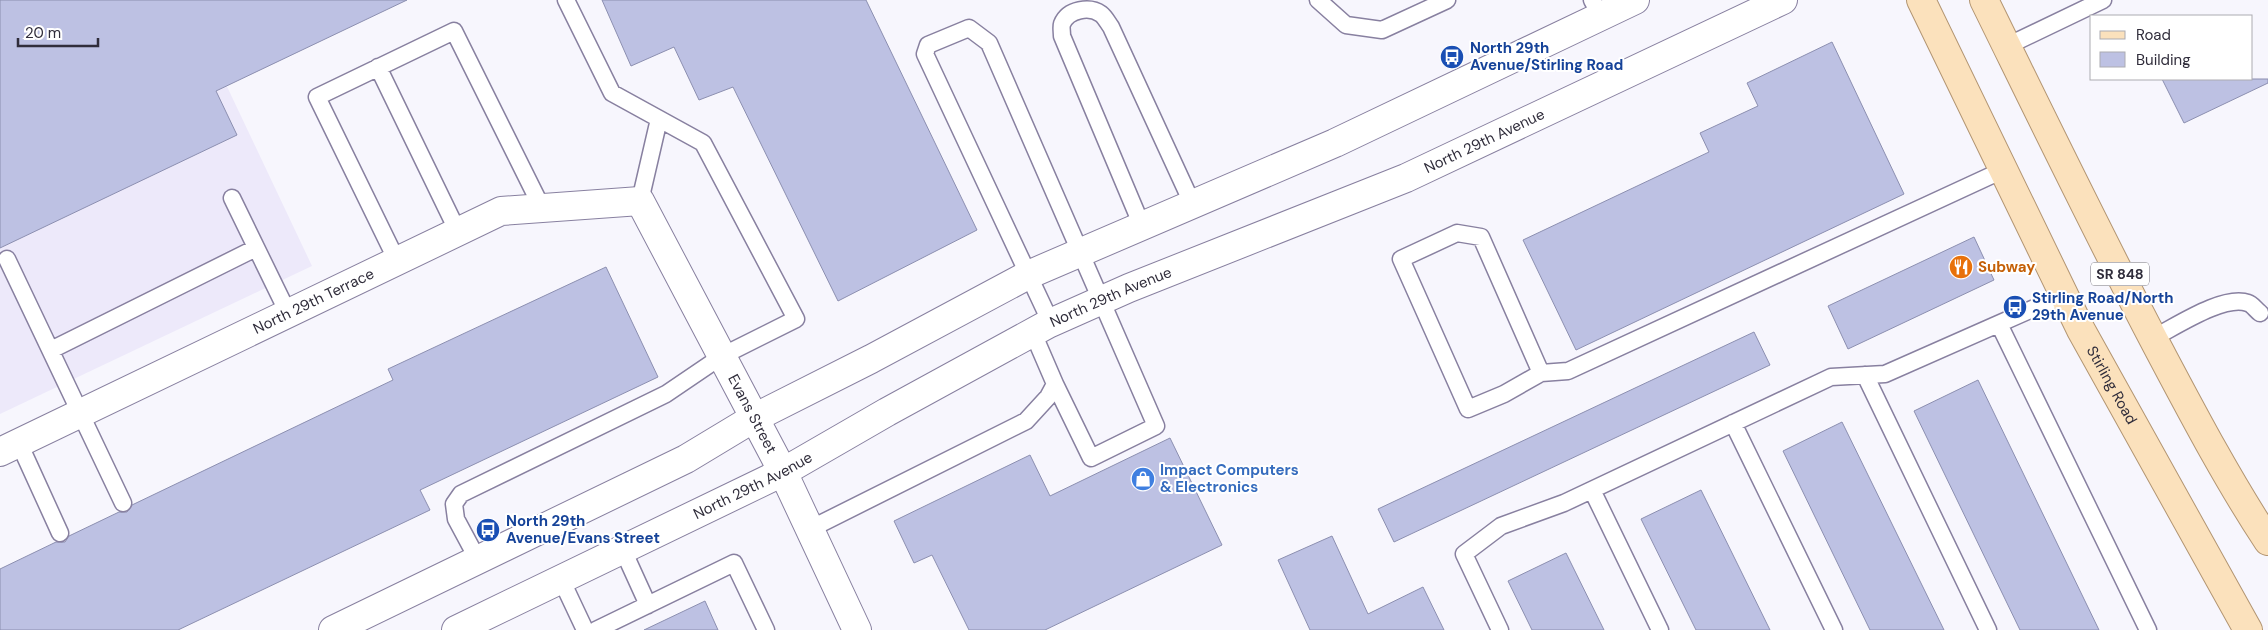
<svg xmlns="http://www.w3.org/2000/svg" width="2268" height="630" font-family="'DM Sans',sans-serif">
	<style>
		.built { fill: #ede9fa }
		.building { fill: #bdc1e3; stroke: #8c8fb0 }
		.lines { fill: none; stroke-linecap: round; stroke-linejoin: round }
		.service-casing { stroke: #8880a0; stroke-width: 19 }
		.minor-casing { stroke: #8880a0; stroke-width: 30 }
		.tertiary-casing { stroke: #8880a0; stroke-width: 30 }
		.primary-casing { stroke: #b29572; stroke-width: 30 }
		.service { stroke: #fff; stroke-width: 16 }
		.minor { stroke: #fff; stroke-width: 28 }
		.tertiary { stroke: #fff; stroke-width: 28 }
		.primary { stroke: #fbe1bc; stroke-width: 28 }
		.labels { text-anchor: middle; dominant-baseline: central; stroke-width: 4; stroke-linejoin: round; paint-order: stroke }
		.shield { fill: #fff; stroke: #6e6c76; stroke-width: 1 }
		.shield-label { font-size: 14px; font-weight: bold; fill: #302d3b }
		.transit-label { font-size: 15px; font-weight: bold; fill: #164399; stroke: #fff; text-anchor: start }
		.street-label { font-size: 15px; fill: #302d3b; stroke: #fff }
		.food-label { font-size: 15px; font-weight: bold; fill: #c56008; stroke: #fff; text-anchor: start }
		.shop-label { font-size: 15px; font-weight: bold; fill: #366cbe; stroke: #fff; text-anchor: start }
	</style>
	<rect width="100%" height="100%" fill="#f7f6fd"/>
	<path class="built" d="M 0,0 L 186,0 L 312,266 L 0,414 Z"/>
	<path class="building" d="M 0,0 L 407,0 L 216,91 L 237,135 L 0,248 Z
		M 602,0 L 866,0 L 977,230 L 838,301 L 733,87 L 699,100 L 674,47 L 631,66 Z
		M 1832,42 L 1904,194 L 1576,350 L 1523,240 L 1709,152 L 1700,133 L 1758,106 L 1747,83 Z
		M 2162,79 L 2268,79 L 2268,83 L 2184,123 Z
		M 1974,237 L 1994,280 L 1848,349 L 1828,306 Z
		M 606,267 L 658,377 L 420,490 L 430,510 L 178,630 L 0,630 L 0,569 L 56,542 L 65,542 L 69,536 L 119,512 L 127,512 L 132,505 L 393,380 L 388,369 Z
		M 1754,332 L 1770,365 L 1394,542 L 1378,509 Z
		M 1978,380 L 2099,630 L 2020,630 L 1914,411 Z
		M 1842,422 L 1944,630 L 1870,630 L 1783,451 Z
		M 1170,438 L 1222,545 L 1045,630 L 969,630 L 932,555 L 914,563 L 894,521 L 1030,455 L 1050,496 Z
		M 1701,490 L 1770,630 L 1696,630 L 1641,519 Z
		M 1332,536 L 1368,614 L 1423,587 L 1444,630 L 1310,630 L 1278,560 Z
		M 1566,553 L 1604,630 L 1532,630 L 1508,581 Z
		M 705,601 L 718,630 L 644,630 Z"/>
	<g class="lines">
		<g class="service-casing">
			<path id="service" d="M 1318,0 L 1346,25 L 1382,30 L 1447,0
				M 1592,0 L 1601,16
				M 2007,46 L 2103,0
				M 378,67 L 458,232
				M 232,198 L 288,313
				M 640,201 L 659,119
				M 1142,226 L 1062,36 C 1062,32 1061,27 1062,24 C 1068,9 1090,6 1101,14 C 1105,17 1108,23 1111,27 L 1192,203
				M 7,259 L 123,503
				M 397,261 L 317,97 L 454,31 L 542,208
				M 1051,323 L 925,54 L 928,45 L 969,28 L 989,43 L 1156,426 L 1091,458 L 1055,384
				M 1999,324 L 2148,630
				M 2153,338 C 2175,327 2224,294 2248,303 C 2252,304 2256,310 2260,313
				M 51,350 L 256,248
				M 1541,373 L 1504,394 L 1468,409 L 1401,259 L 1457,233 L 1481,237 L 1541,373 L 1568,371 L 2003,170
				M 1865,375 L 1988,630
				M 1733,423 L 1834,630
				M 19,443 L 60,533
				M 1592,490 L 1660,630
				M 810,529 L 1026,421 L 1048,397 L 1055,384 L 1033,333
				M 623,550 L 648,605
				M 478,560 L 456,519 L 454,504 L 461,494 L 666,394 L 722,356 L 796,319 L 703,143 L 612,93 L 566,0
				M 561,579 L 585,630
				M 596,630 L 734,563 L 766,630
				M 1500,630 L 1464,554 L 1501,526 L 1564,503 L 1831,377 L 1885,374 L 2064,295"/>
		</g>
		<g class="minor-casing">
			<g id="minor">
				<path id="s1" d="M 0,452 L 501,211 L 640,201 L 783,472 L 857,630"/>
			</g>
		</g>
		<g class="tertiary-casing">
			<g id="tertiary">
				<path d="M 333,630 L 686,459 L 754,418 L 871,359 L 1028,275 L 1335,143 L 1635,0"/>
				<path id="s2" d="M 456,630 L 783,472 L 887,412 L 1048,324 L 1129,288 L 1406,178 L 1783,0"/>
			</g>
		</g>
		<g class="primary-casing">
			<g id="primary">
				<path id="s3" d="M 1921,0 L 2081,330 L 2248,630"/>
				<path d="M 1984,0 C 2041,116 2097,232 2157,346 C 2192,412 2227,479 2268,541"/>
			</g>
		</g>
		<use href="#service" class="service"/>
		<use href="#minor" class="minor"/>
		<use href="#tertiary" class="tertiary"/>
		<use href="#primary" class="primary"/>
	</g>
	<defs>
		<g id="bus-disc" transform="scale(1.25)"><circle r="9.5" fill="#1a4fb4" stroke="#fff"/><path d="M-5-6H5V4H4V6H2V4H-2V6H-4V4H-5ZM-3.5-4V0h7V-4ZM-3.5 1.2v1.5H-2V1.2ZM2 1.2v1.5H3.5V1.2Z" fill="#fff"/></g>
		<g id="restaurant-disc" transform="scale(1.25)"><circle r="9.5" fill="#e8710a" stroke="#fff"/><path d="M-5-6h1v4h1v-4h1v4h1v-4h1v5L-1.5 .5V6h-2V.5L-5-1ZM5-6V6H3V1.5H1.5Q1.5-4 5-6Z" fill="#fff"/></g>
		<g id="shop-disc" transform="scale(1.25)"><circle r="9.5" fill="#3f7fe0" stroke="#fff"/><path d="M-5-2.5h2.3a2.7 3.5 0 0 1 5.4 0H5L5.5 6h-11ZM-1.5-2.5h3a1.5 2.3 0 0 0-3 0Z" fill="#fff"/></g>
	</defs>
	<g fill-rule="evenodd">
		<use href="#bus-disc" x="1452" y="57"/>
		<use href="#restaurant-disc" x="1961" y="267"/>
		<use href="#bus-disc" x="2015" y="307"/>
		<use href="#shop-disc" x="1143" y="479"/>
		<use href="#bus-disc" x="488" y="530"/>
	</g>
	<g class="labels">
		<rect class="shield" x="2091" y="262.5" width="58" height="23" rx="4"/>
		<g class="shield-label">
			<text x="2120" y="274">SR 848</text>
		</g>
		<g class="transit-label">
			<text x="1470" y="48">North 29th<tspan x="1470" dy="17">Avenue/Stirling Road</tspan></text>
			<text x="2032" y="298">Stirling Road/North<tspan x="2032" dy="17">29th Avenue</tspan></text>
			<text x="506" y="521">North 29th<tspan x="506" dy="17">Avenue/Evans Street</tspan></text>
		</g>
		<g class="street-label">
			<text stroke="none"><textPath href="#s2" startOffset="1140">North 29th Avenue</textPath></text>
			<text stroke="none"><textPath href="#s2" startOffset="735">North 29th Avenue</textPath></text>
			<text stroke="none"><textPath href="#s1" startOffset="348">North 29th Terrace</textPath></text>
			<text stroke="none"><textPath href="#s3" startOffset="430">Stirling Road</textPath></text>
			<text stroke="none"><textPath href="#s1" startOffset="936">Evans Street</textPath></text>
			<text stroke="none"><textPath href="#s2" startOffset="330">North 29th Avenue</textPath></text>
		</g>
		<g class="food-label">
			<text x="1978" y="267">Subway</text>
		</g>
		<g class="shop-label">
			<text x="1160" y="470">Impact Computers<tspan x="1160" dy="17">&amp; Electronics</tspan></text>
		</g>
	</g>
	<rect x="2090" y="15" width="162" height="65" fill="#ffffff" stroke="#acabb1"/>
	<rect x="2100" y="31" width="25" height="8" fill="#fbe1bc" stroke="#acabb1"/>
	<text x="2136" y="40" font-size="15" fill="#302d3b">Road</text>
	<rect x="2100" y="52" width="25" height="15" fill="#bdc1e3" stroke="#acabb1"/>
	<text x="2136" y="65" font-size="15" fill="#302d3b">Building</text>
	<path d="M18 38v8h80v-8" fill="none" stroke="#302d3b" stroke-width="2.5"/>
	<text x="25" y="38" font-size="15" fill="#302d3b" stroke="#ffffff" stroke-width="4" paint-order="stroke">20 m</text>
</svg>
